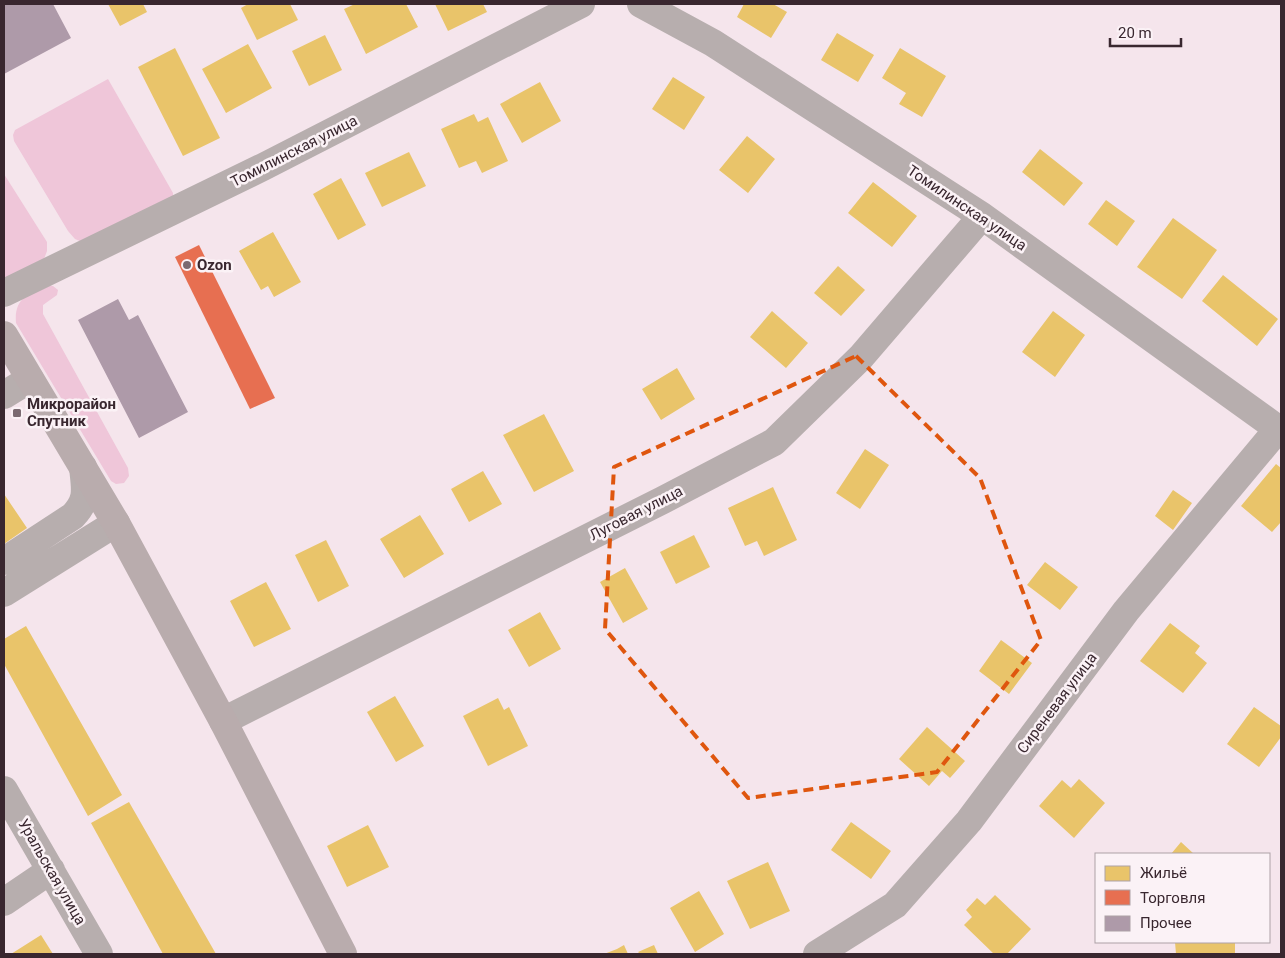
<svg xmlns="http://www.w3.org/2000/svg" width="1285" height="958" font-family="Roboto,sans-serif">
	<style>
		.green { fill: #efc6d9 }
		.homes { fill: #e9c46a }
		.shops { fill: #e76f51 }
		.building { fill: #ae9aa9 }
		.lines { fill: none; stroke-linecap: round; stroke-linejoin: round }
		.street { stroke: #b7aeae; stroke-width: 28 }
		.secondary { stroke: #b9acad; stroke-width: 28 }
		.marked { fill: none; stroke: #df560e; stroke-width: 4; stroke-dasharray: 10 6; stroke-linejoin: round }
		.poi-dot { fill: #7b6a71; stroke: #fbf2f6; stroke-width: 2 }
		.labels { text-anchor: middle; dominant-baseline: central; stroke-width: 5; stroke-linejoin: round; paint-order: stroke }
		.street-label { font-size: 15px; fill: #39272f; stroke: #fbf2f6 }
		.poi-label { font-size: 15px; font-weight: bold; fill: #39272f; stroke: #fbf2f6; text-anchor: start }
	</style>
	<rect width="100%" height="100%" fill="#f5e5ec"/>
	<path class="green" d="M 108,79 L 173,193 L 173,200 L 82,242 L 75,239 L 68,231 L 14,141 L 13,135 L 15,130 Z
		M 4,174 L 47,242 L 47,251 L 44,259 L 7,277 L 4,277 Z
		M 45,285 L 53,286 L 58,290 L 57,295 L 43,305 L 43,314 L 128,468 L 129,476 L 124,483 L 116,484 L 111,481 L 16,323 C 14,300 26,295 45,285 Z"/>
	<path class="homes" d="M 108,4 L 143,4 L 147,12 L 120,26 Z
		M 248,4 L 290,4 L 298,20 L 257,40 L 241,8 Z
		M 355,4 L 406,4 L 418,27 L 366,54 L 344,9 Z
		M 435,4 L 483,4 L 487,12 L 448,31 Z
		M 744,4 L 773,4 L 787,12 L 771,38 L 737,17 Z
		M 837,33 L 874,55 L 858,82 L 821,60 Z
		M 325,35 L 342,70 L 309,86 L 292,51 Z
		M 248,44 L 272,88 L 226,113 L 202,69 Z
		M 175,48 L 220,138 L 183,156 L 138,67 Z
		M 900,48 L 946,76 L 922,117 L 899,104 L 906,93 L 882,78 Z
		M 673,77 L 705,97 L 684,130 L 652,109 Z
		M 540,82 L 561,121 L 522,143 L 500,104 Z
		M 474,114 L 478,122 L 488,117 L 508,161 L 482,173 L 476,161 L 459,168 L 441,129 Z
		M 747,136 L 775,159 L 748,193 L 719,170 Z
		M 1040,149 L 1083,183 L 1064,206 L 1022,172 Z
		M 409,152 L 426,186 L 382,207 L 365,173 Z
		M 341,178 L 366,225 L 338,240 L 313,194 Z
		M 873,182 L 917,216 L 892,247 L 848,213 Z
		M 1106,200 L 1135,221 L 1117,246 L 1088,224 Z
		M 1173,218 L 1217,250 L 1182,299 L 1137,267 Z
		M 273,232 L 301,282 L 274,297 L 268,286 L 261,290 L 239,251 Z
		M 838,266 L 865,290 L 841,316 L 814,293 Z
		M 1223,275 L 1278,319 L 1257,346 L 1202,301 Z
		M 772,311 L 808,343 L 786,368 L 750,337 Z
		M 1053,311 L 1085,335 L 1055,377 L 1022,352 Z
		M 677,368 L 695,399 L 661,420 L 642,389 Z
		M 544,414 L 574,471 L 534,492 L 503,435 Z
		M 865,449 L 889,465 L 860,509 L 836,493 Z
		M 1276,464 L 1281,468 L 1281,522 L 1272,532 L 1241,506 Z
		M 483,471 L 502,504 L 469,522 L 451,489 Z
		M 773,487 L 797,540 L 764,556 L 757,541 L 745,546 L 728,508 Z
		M 1173,490 L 1192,503 L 1173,530 L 1155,516 Z
		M 4,494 L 27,528 L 4,544 Z
		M 420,515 L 444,554 L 404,578 L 380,539 Z
		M 694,535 L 710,567 L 676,584 L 660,552 Z
		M 326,540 L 349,586 L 318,602 L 295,555 Z
		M 1045,562 L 1078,587 L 1060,610 L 1027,585 Z
		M 625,568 L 648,609 L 623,623 L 600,582 Z
		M 266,582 L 291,629 L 254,647 L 230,601 Z
		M 540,612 L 561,649 L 529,667 L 508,630 Z
		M 1170,623 L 1200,646 L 1195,653 L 1207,663 L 1183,693 L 1140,661 Z
		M 26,626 L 122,795 L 88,816 L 4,664 L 4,639 Z
		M 1001,640 L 1032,663 L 1009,694 L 979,671 Z
		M 395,696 L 424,746 L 396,762 L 367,712 Z
		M 498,698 L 504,710 L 509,707 L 528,746 L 488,766 L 463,716 Z
		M 1254,707 L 1281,726 L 1281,737 L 1259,767 L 1227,744 Z
		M 927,727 L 965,761 L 950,778 L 942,771 L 929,786 L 899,759 Z
		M 1079,779 L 1105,803 L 1074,838 L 1039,806 L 1062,780 L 1071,788 Z
		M 129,802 L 216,954 L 163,954 L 91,823 Z
		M 851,822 L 891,851 L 871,879 L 831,850 Z
		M 368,825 L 389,867 L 347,887 L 327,846 Z
		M 1181,842 L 1194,854 L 1171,854 Z
		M 768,862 L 790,911 L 750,929 L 727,881 Z
		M 699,891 L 724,934 L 695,952 L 670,908 Z
		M 995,895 L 1031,929 L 1007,954 L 994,954 L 964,925 L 972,917 L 966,910 L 977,898 L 985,905 Z
		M 41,935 L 53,954 L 11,954 Z
		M 1175,942 L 1235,942 L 1235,954 L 1176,954 Z
		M 624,945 L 628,954 L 604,954 L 617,949 Z
		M 654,945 L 658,954 L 640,954 L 638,952 Z"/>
	<path class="shops" d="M 199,245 L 275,398 L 250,409 L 175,257 Z"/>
	<path class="building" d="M 4,4 L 53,4 L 71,38 L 4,74 Z
		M 118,299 L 129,320 L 138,315 L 188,412 L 139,438 L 78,320 Z"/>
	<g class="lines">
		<path class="street" d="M 641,4 L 713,43 L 982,216 L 1281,431
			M 4,293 L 263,167 L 581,4
			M 4,395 L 30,379
			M 4,561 L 73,516 C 89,499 85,489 83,467
			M 4,593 L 116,523
			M 223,721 L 663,500 L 774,442 L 861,357 L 982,216
			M 4,790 L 99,954
			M 4,902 L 51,870
			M 817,954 L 895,905 L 969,821 L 1126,611 L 1278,429"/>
		<path class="secondary" d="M 4,335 L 116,523 L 223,721 L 343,954"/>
	</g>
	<path class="marked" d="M 856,356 L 980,478 L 1041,640 L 937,772 L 748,798 L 605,629 L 614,467 Z"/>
	<g class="poi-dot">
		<circle cx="187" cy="265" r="5"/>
		<rect x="12" y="408" width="10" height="10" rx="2.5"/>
	</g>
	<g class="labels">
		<g class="street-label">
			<text transform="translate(294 151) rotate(-27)">Томилинская улица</text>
			<text transform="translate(967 208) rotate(34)">Томилинская улица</text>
			<text transform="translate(636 513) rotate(-27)">Луговая улица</text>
			<text transform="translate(1057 703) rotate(-53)">Сиреневая улица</text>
			<text transform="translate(52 872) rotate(60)">Уральская улица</text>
		</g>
		<g class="poi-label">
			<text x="197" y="265">Ozon</text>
			<text x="27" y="404">Микрорайон<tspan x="27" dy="17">Спутник</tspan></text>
		</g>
	</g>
	<rect width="1285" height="958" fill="none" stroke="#39272f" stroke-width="10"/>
	<rect x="1095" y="853" width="175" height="90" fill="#fbf2f6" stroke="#ada1a6"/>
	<rect x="1105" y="866" width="25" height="15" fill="#e9c46a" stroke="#ada1a6"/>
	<text x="1140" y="878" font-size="15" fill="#39272f">Жильё</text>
	<rect x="1105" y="890" width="25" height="15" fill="#e76f51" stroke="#ada1a6"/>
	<text x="1140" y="903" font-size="15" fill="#39272f">Торговля</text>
	<rect x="1105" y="916" width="25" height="15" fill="#ae9aa9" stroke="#ada1a6"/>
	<text x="1140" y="928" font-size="15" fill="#39272f">Прочее</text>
	<path d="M1110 38v8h71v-8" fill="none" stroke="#39272f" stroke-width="2.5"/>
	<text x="1118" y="38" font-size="15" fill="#39272f" stroke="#fbf2f6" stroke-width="4" paint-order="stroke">20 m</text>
</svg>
